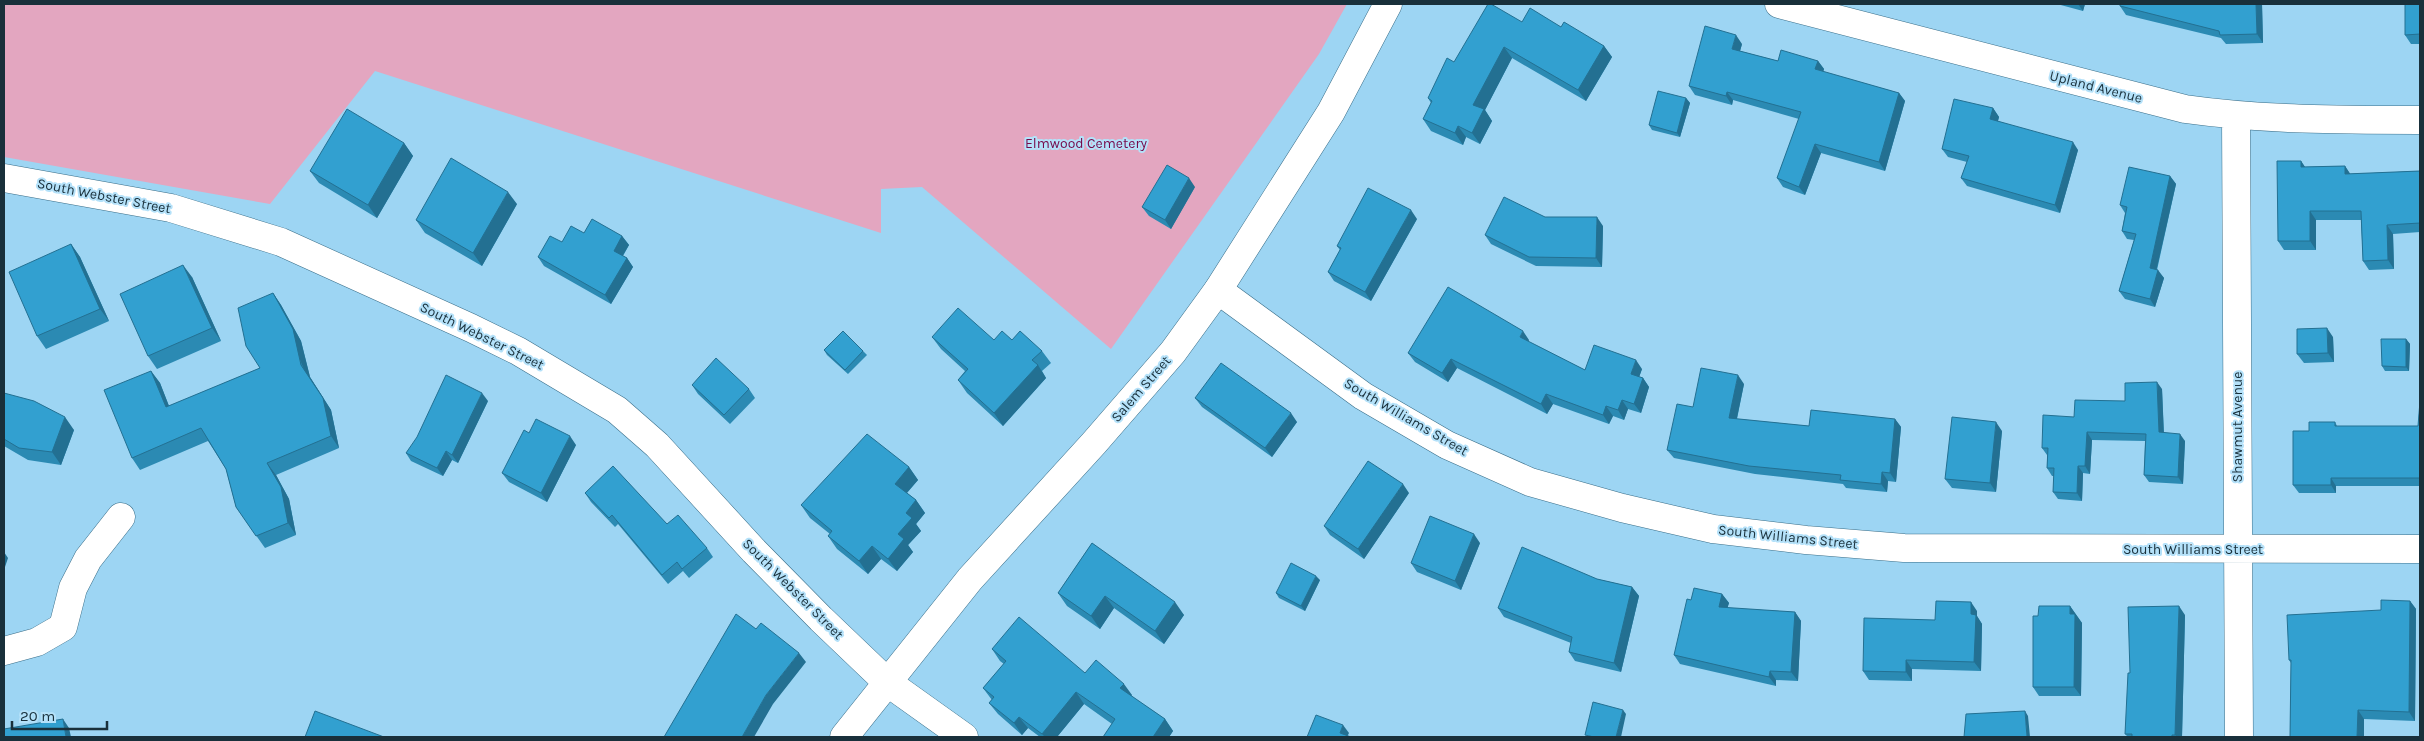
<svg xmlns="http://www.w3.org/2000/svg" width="2424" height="741" font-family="Karla,sans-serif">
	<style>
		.green { fill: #e3a6c0 }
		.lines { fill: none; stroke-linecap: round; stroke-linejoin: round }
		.street-casing { stroke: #396e89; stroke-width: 29 }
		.secondary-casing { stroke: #396e89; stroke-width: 29 }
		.street { stroke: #fff; stroke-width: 28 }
		.secondary { stroke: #fff; stroke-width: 28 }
		.wall { fill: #2b8ab3 }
		.shaded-wall { fill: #237092 }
		.building { fill: #32a0d0; stroke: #237092 }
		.labels { text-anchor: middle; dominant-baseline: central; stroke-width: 4; stroke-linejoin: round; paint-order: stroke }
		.street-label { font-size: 14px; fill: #19303b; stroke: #b4e1f9 }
		.park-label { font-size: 14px; fill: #76094a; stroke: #b4e1f9 }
	</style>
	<rect width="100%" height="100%" fill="#9dd5f3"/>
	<path class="green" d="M 4,4 L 1347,4 L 1319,54 L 1111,349 L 922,187 L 881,189 L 881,233 L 375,71 L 270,204 L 4,157 Z"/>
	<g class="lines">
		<g class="street-casing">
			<path id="street" d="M 1779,4 L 2185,109 C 2263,120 2341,120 2420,120
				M 2236,116 L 2239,737
				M 4,178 L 171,208 L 281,242 L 471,328 L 518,351 L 617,410 L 657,445 L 754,551 L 821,619 L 887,682 L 964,737
				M 1218,290 L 1363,396 L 1447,445 L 1530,482 L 1622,508 L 1713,529 L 1806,540 L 1904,548 L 2420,549
				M 4,651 L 37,642 L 63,627 L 73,588 L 88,559 L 121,517"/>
		</g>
		<g class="secondary-casing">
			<path id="secondary" d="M 844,737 L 970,579 L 1094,443 L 1173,352 L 1218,290 L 1331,112 L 1388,4"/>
		</g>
		<use href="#street" class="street"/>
		<use href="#secondary" class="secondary"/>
	</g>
	<path class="wall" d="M 2057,4 L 2085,4 L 2083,11 Z
		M 2262,4 L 2263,43 L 2226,44 L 2221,38 L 2126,15 L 2120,6 Z
		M 2420,4 L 2420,44 L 2411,44 L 2405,35 Z
		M 1522,22 L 1561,27 L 1604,46 L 1612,57 L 1586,101 L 1512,58 L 1485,110 L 1492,121 L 1480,144 L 1466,137 L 1463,145 L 1431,131 L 1423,119 L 1431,103 L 1428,98 Z
		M 1742,44 L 1740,51 L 1778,61 L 1818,61 L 1824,69 L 1823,72 L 1899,93 L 1905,101 L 1885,171 L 1821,153 L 1805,195 L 1783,187 L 1777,178 L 1799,119 L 1733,100 L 1732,105 L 1695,95 L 1689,86 Z
		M 1686,98 L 1690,103 L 1680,137 L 1652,130 L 1649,125 Z
		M 1993,108 L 1999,117 L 1998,121 L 2078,150 L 2060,213 L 1967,186 L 1961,178 L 1967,162 L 1948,157 L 1942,149 Z
		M 404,143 L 413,156 L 377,218 L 319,183 L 310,171 Z
		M 2301,161 L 2305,167 L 2345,166 L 2350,174 L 2420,171 L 2420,232 L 2393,234 L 2394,269 L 2369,270 L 2363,261 L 2361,220 L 2316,220 L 2316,250 L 2284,250 L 2278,241 Z
		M 2170,176 L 2176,184 L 2157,270 L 2164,278 L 2155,307 L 2125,299 L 2119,291 L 2134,240 L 2127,239 L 2122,231 L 2125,213 L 2120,205 Z
		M 1195,187 L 1171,229 L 1149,216 L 1142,207 Z
		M 517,204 L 482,266 L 425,233 L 416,220 Z
		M 1545,217 L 1603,226 L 1602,267 L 1536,266 L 1491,244 L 1485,235 Z
		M 1417,219 L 1371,301 L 1334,281 L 1328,272 L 1340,250 L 1337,246 Z
		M 584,233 L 622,236 L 629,245 L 623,256 L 627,258 L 633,267 L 611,304 L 544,266 L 538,257 Z
		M 71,244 L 80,257 L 109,321 L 46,349 L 37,336 Z
		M 192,277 L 221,341 L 157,369 L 148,356 Z
		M 273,293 L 281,305 L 301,341 L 310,377 L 331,410 L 339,448 L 276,475 L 289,499 L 296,535 L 265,548 L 236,507 L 226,469 L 208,441 L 140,470 L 132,458 L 151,371 L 160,383 L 169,406 L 260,368 Z
		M 932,337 L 994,340 L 1012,340 L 1042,351 L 1051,363 L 1042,371 L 1046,378 L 1003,426 L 967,393 L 958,380 L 965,371 L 941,349 Z
		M 2333,337 L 2334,362 L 2304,363 L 2297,354 Z
		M 2406,339 L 2410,344 L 2409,371 L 2385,371 L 2382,366 Z
		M 1529,340 L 1528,342 L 1585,370 L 1642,369 L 1639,377 L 1643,378 L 1649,387 L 1641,413 L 1628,409 L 1624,420 L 1613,416 L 1609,424 L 1553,404 L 1547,414 L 1457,368 L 1448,382 L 1415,362 L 1408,353 Z
		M 824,350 L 863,351 L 867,355 L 848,374 L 827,355 Z
		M 1744,384 L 1737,419 L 1809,426 L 1895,419 L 1901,427 L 1896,482 L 1888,481 L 1887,492 L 1846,488 L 1843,484 L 1755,474 L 1674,458 L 1667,450 L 1693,407 Z
		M 692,385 L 749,389 L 755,398 L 730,424 L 698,394 Z
		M 2162,389 L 2164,433 L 2185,441 L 2183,484 L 2149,482 L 2144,475 L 2145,441 L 2092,440 L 2090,474 L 2083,473 L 2082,501 L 2058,499 L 2053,492 L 2054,476 L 2052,476 L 2047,468 L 2047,455 L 2042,448 L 2125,401 Z
		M 4,393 L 74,430 L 61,465 L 28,460 L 4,446 Z
		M 1195,398 L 1297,422 L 1272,457 L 1202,407 Z
		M 488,401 L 458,463 L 452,460 L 443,476 L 411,461 L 406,453 Z
		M 2420,401 L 2420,486 L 2336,486 L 2336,493 L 2299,493 L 2293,485 L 2309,431 L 2335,422 L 2337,426 L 2418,426 Z
		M 2002,431 L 1996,492 L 1952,488 L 1945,479 Z
		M 529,433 L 576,445 L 547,502 L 509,482 L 502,473 Z
		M 909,467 L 918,480 L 907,493 L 916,500 L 925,513 L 916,524 L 921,531 L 908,545 L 913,552 L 897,571 L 881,559 L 868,574 L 837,549 L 828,536 L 830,534 L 810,518 L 801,505 Z
		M 585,493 L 667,524 L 707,548 L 713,557 L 689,578 L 683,571 L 668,584 L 618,524 L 615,527 L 591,502 Z
		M 1409,493 L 1364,559 L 1330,535 L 1324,526 Z
		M 1092,543 L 1184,615 L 1164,644 L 1114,608 L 1100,629 L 1067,606 L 1058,593 Z
		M 1480,543 L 1461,590 L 1417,572 L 1411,563 Z
		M 1597,579 L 1632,587 L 1639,596 L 1621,672 L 1575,661 L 1569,652 L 1571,643 L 1504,617 L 1498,608 Z
		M 1320,580 L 1305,611 L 1279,598 L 1276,593 Z
		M 1722,594 L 1729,603 L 1727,608 L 1795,612 L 1801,621 L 1798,681 L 1776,680 L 1776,686 L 1680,664 L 1674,655 L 1691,600 Z
		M 2410,601 L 2416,609 L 2415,721 L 2364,719 L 2364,737 L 2290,737 L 2291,663 L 2289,660 L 2381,610 Z
		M 2070,606 L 2082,623 L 2081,696 L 2039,696 L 2033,687 L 2038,616 Z
		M 1977,611 L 1977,616 L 1982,624 L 1981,671 L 1912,669 L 1912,681 L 1869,680 L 1863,671 L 1935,620 Z
		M 2185,615 L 2182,737 L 2128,737 L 2125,734 L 2130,673 Z
		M 992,649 L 1085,673 L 1132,695 L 1131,696 L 1165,719 L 1173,731 L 1169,737 L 1103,737 L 1112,724 L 1084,704 L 1057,737 L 1040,737 L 1028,728 L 1022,735 L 998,714 L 989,703 L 992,700 L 983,688 L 1004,664 L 1000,661 Z"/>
	<path class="shaded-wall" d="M 2078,4 L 2085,4 L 2083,11 Z
		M 2256,4 L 2262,4 L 2263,43 L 2257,34 Z
		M 1736,35 L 1742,44 L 1738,58 L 1732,49 Z
		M 1604,46 L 1612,57 L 1586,101 L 1578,90 Z
		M 1504,47 L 1512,58 L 1485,110 L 1492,121 L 1480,144 L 1472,133 L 1473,105 Z
		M 1818,61 L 1824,69 L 1821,78 L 1815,69 Z
		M 1727,92 L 1733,100 L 1732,105 L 1726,96 Z
		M 1899,93 L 1905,101 L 1885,171 L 1879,162 Z
		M 1686,98 L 1690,103 L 1680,137 L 1677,133 Z
		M 1993,108 L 1999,117 L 1996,127 L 1990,119 Z
		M 1458,126 L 1466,137 L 1463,145 L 1455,133 Z
		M 2073,142 L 2078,150 L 2060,213 L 2055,205 Z
		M 404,143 L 413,156 L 377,218 L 368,205 Z
		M 1815,144 L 1821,153 L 1805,195 L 1799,187 Z
		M 2301,161 L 2307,170 L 2301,167 Z
		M 2345,166 L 2351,175 L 2345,174 Z
		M 2170,176 L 2176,184 L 2155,276 L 2150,268 Z
		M 1189,178 L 1195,187 L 1171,229 L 1165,220 Z
		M 508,192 L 517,204 L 482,266 L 473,253 Z
		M 1411,210 L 1417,219 L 1371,301 L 1365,292 Z
		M 2310,211 L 2316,220 L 2316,250 L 2310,241 Z
		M 1597,217 L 1603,226 L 1602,267 L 1596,258 Z
		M 2387,225 L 2393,234 L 2394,269 L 2388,260 Z
		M 622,236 L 629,245 L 620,260 L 614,251 Z
		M 71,244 L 80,257 L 109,321 L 100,309 Z
		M 627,258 L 633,267 L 611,304 L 605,295 Z
		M 183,265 L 192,277 L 221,341 L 212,328 Z
		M 2158,270 L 2164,278 L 2155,307 L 2150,299 Z
		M 273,293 L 281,305 L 301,341 L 310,377 L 331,410 L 339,448 L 331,436 Z
		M 2327,328 L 2333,337 L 2334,362 L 2328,353 Z
		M 1523,331 L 1529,340 L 1526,346 L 1520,337 Z
		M 2406,339 L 2410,344 L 2409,371 L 2406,367 Z
		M 1451,359 L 1457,368 L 1448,382 L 1442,373 Z
		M 1636,360 L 1642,369 L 1637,383 L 1631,374 Z
		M 1038,365 L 1046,378 L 1003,426 L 994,413 Z
		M 151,371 L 160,383 L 174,419 L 166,407 Z
		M 1738,375 L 1744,384 L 1735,427 L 1729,418 Z
		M 1643,378 L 1649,387 L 1641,413 L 1634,404 Z
		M 2157,382 L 2162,389 L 2164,440 L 2159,432 Z
		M 482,393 L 488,401 L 458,463 L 452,455 Z
		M 1546,394 L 1553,404 L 1547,414 L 1541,404 Z
		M 1622,400 L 1628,409 L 1624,420 L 1618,410 Z
		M 1606,406 L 1613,416 L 1609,424 L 1603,415 Z
		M 1291,413 L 1297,422 L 1272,457 L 1265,448 Z
		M 65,417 L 74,430 L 61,465 L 52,452 Z
		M 1895,419 L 1901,427 L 1896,482 L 1890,473 Z
		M 1996,422 L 2002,431 L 1996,492 L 1990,483 Z
		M 2087,432 L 2092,440 L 2090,474 L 2085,466 Z
		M 2180,434 L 2185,441 L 2183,484 L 2178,477 Z
		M 570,436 L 576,445 L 547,502 L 541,493 Z
		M 446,451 L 452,460 L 443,476 L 437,468 Z
		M 267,463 L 276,475 L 289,499 L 296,535 L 288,523 Z
		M 2078,466 L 2083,473 L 2082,501 L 2077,493 Z
		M 909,467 L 918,480 L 904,496 L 895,484 Z
		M 1882,472 L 1888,481 L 1887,492 L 1881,484 Z
		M 2331,478 L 2336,486 L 2336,493 L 2331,485 Z
		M 1403,484 L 1409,493 L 1364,559 L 1358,549 Z
		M 916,500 L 925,513 L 916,524 L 921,531 L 908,545 L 913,552 L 897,571 L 888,559 L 906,513 Z
		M 1474,534 L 1480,543 L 1461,590 L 1455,581 Z
		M 872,546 L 881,559 L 868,574 L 859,561 Z
		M 4,552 L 8,558 L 4,570 Z
		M 1316,576 L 1320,580 L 1305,611 L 1301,606 Z
		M 1632,587 L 1639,596 L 1621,672 L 1614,663 Z
		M 1722,594 L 1729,603 L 1725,616 L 1719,607 Z
		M 1105,596 L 1114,608 L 1100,629 L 1091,616 Z
		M 2410,601 L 2416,609 L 2415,721 L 2409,712 Z
		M 1175,602 L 1184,615 L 1164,644 L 1155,631 Z
		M 1971,602 L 1977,611 L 1977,616 L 1982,624 L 1981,671 L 1974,662 L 1971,614 Z
		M 2070,606 L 2082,623 L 2081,696 L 2074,687 Z
		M 2179,606 L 2185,615 L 2182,737 L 2177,737 L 2175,735 Z
		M 1795,612 L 1801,621 L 1798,681 L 1791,672 Z
		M 799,653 L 806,662 L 773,704 L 754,737 L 742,737 L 766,695 Z
		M 1906,660 L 1912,669 L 1912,681 L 1906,672 Z
		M 1770,671 L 1776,680 L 1776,686 L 1769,677 Z
		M 1124,684 L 1132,695 L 1128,700 L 1120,688 Z
		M 1076,692 L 1084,704 L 1057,737 L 1045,737 L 1042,734 Z
		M 1623,710 L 1626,714 L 1621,737 L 1616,737 Z
		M 2358,710 L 2364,719 L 2364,737 L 2357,737 Z
		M 2025,711 L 2028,716 L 2030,737 L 2027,737 Z
		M 1019,717 L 1028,728 L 1022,735 L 1014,723 Z
		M 63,719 L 69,728 L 71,737 L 66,737 Z
		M 1165,719 L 1173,731 L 1169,737 L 1153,737 Z
		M 1343,725 L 1349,733 L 1347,737 L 1340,733 Z"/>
	<path class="building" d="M 1488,4 L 1491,4 L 1522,22 L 1530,8 L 1561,27 L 1564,22 L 1604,46 L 1578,90 L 1504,47 L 1473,105 L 1484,109 L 1472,133 L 1458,126 L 1455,133 L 1423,119 L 1432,101 L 1428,98 L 1447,58 L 1454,62 Z
		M 2120,4 L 2256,4 L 2257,34 L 2220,35 L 2219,31 L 2120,6 Z
		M 2405,4 L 2420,4 L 2420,34 L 2405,35 Z
		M 1705,26 L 1736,35 L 1732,49 L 1778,61 L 1781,50 L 1818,61 L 1815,69 L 1899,93 L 1879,162 L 1815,144 L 1799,187 L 1777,178 L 1801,112 L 1727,92 L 1726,96 L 1689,86 Z
		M 1658,91 L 1686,98 L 1677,133 L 1649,125 Z
		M 1954,99 L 1993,108 L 1990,119 L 2073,142 L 2055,205 L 1961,178 L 1969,156 L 1942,149 Z
		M 347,109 L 404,143 L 368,205 L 310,171 Z
		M 451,158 L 508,192 L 473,253 L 416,220 Z
		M 2277,161 L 2301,161 L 2301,167 L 2345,166 L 2345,174 L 2420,171 L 2420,223 L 2387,225 L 2388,260 L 2363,261 L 2361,211 L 2310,211 L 2310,241 L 2278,241 Z
		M 1167,165 L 1189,178 L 1165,220 L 1142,207 Z
		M 2129,167 L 2170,176 L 2150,268 L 2158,270 L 2150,299 L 2119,291 L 2136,234 L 2122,231 L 2127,207 L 2120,205 Z
		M 1368,188 L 1411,210 L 1365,292 L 1328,272 L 1341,248 L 1337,246 Z
		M 1504,197 L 1545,217 L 1597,217 L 1596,258 L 1529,257 L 1485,235 Z
		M 592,219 L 622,236 L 614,251 L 627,258 L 605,295 L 538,257 L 550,236 L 562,242 L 571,226 L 584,233 Z
		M 71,244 L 100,309 L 37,336 L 9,272 Z
		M 183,265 L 212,328 L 148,356 L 120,294 Z
		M 1448,287 L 1523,331 L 1520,337 L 1585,370 L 1594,345 L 1636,360 L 1631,374 L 1643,378 L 1634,404 L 1622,400 L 1618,410 L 1606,406 L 1603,415 L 1546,394 L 1541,404 L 1451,359 L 1442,373 L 1408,353 Z
		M 273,293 L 293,329 L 301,365 L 323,398 L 331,436 L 267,463 L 281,487 L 288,523 L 256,536 L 236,507 L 226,469 L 201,428 L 132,458 L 104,390 L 151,371 L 166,407 L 260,368 L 246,346 L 238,308 Z
		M 958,308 L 994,340 L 1002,331 L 1012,340 L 1020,331 L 1042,351 L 1032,360 L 1038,365 L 994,413 L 958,380 L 968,369 L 932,337 Z
		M 2327,328 L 2328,353 L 2297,354 L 2297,329 Z
		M 843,331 L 863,351 L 845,370 L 824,350 Z
		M 2381,339 L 2406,339 L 2406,367 L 2382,366 Z
		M 716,358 L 749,389 L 724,415 L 692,385 Z
		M 1221,363 L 1291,413 L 1265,448 L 1195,398 Z
		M 1701,368 L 1738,375 L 1729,418 L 1809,426 L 1811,410 L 1895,419 L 1890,473 L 1882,472 L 1881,484 L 1840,480 L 1841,475 L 1749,466 L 1667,450 L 1677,404 L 1693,407 Z
		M 446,375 L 482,393 L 452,455 L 446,451 L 437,468 L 406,453 L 417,437 Z
		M 2157,382 L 2159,432 L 2180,434 L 2178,477 L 2144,475 L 2146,434 L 2087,432 L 2085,466 L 2078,466 L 2077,493 L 2053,492 L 2054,468 L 2047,468 L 2048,448 L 2042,448 L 2043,415 L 2074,417 L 2075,400 L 2125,401 L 2125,383 Z
		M 4,393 L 34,401 L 65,417 L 52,452 L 19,448 L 4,439 Z
		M 2420,401 L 2420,478 L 2331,478 L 2331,485 L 2293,485 L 2293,431 L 2309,431 L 2309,422 L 2335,422 L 2335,426 L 2418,426 Z
		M 1952,417 L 1996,422 L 1990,483 L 1945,479 Z
		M 536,419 L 570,436 L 541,493 L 502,473 L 524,430 L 529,433 Z
		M 867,434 L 909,467 L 895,484 L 916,500 L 906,513 L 912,518 L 898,534 L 904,539 L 888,559 L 872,546 L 859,561 L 828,536 L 832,531 L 801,505 Z
		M 1368,461 L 1403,484 L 1358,549 L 1324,526 Z
		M 613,466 L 667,524 L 678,515 L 707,548 L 682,569 L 677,562 L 662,575 L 612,515 L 609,518 L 585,493 Z
		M 1430,516 L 1474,534 L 1455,581 L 1411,563 Z
		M 1092,543 L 1175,602 L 1155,631 L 1105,596 L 1091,616 L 1058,593 Z
		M 1522,547 L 1597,579 L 1632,587 L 1614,663 L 1569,652 L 1572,637 L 1498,608 Z
		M 1291,563 L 1316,576 L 1301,606 L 1276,593 Z
		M 1694,588 L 1722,594 L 1719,607 L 1795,612 L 1791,672 L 1770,671 L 1769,677 L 1674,655 L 1687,599 L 1691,600 Z
		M 2381,600 L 2410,601 L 2409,712 L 2358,710 L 2357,737 L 2290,737 L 2291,660 L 2289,660 L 2287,615 L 2381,610 Z
		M 1936,601 L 1971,602 L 1971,614 L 1976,615 L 1974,662 L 1906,660 L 1906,672 L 1863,671 L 1864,618 L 1935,620 Z
		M 2039,606 L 2070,606 L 2070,614 L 2075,614 L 2074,687 L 2033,687 L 2033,616 L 2038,616 Z
		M 2179,606 L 2175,735 L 2172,735 L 2172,737 L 2132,737 L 2132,734 L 2125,734 L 2128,673 L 2130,673 L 2128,607 Z
		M 736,614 L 756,629 L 761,623 L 799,653 L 766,695 L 742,737 L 664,737 Z
		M 1019,617 L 1085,673 L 1096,660 L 1124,684 L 1120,688 L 1165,719 L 1153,737 L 1103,737 L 1115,719 L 1076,692 L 1042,734 L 1019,717 L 1014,723 L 989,703 L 994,697 L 983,688 L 1006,661 L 992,649 Z
		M 1593,702 L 1623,710 L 1616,737 L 1594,737 L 1585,735 Z
		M 315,711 L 384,737 L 305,737 Z
		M 2025,711 L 2027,737 L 1964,737 L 1966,714 Z
		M 1316,715 L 1343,725 L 1340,733 L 1351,737 L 1307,737 Z
		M 63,719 L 66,737 L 4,737 L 4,729 Z"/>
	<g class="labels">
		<g class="street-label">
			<text transform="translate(2096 87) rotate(14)">Upland Avenue</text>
			<text transform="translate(104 196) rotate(11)">South Webster Street</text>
			<text transform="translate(482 336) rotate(26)">South Webster Street</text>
			<text transform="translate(1141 389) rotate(-49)">Salem Street</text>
			<text transform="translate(1406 417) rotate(30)">South Williams Street</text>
			<text transform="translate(2237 427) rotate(-90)">Shawmut Avenue</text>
			<text transform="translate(1788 537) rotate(6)">South Williams Street</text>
			<text x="2193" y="549">South Williams Street</text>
			<text transform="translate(793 589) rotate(45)">South Webster Street</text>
		</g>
		<g class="park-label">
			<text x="1086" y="143">Elmwood Cemetery</text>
		</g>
	</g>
	<rect width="2424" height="741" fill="none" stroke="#19303b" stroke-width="10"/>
	<path d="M12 721v8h95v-8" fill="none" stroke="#19303b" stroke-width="2.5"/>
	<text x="20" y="721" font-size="15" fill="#19303b" stroke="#b4e1f9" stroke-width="4" paint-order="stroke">20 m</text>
</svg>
